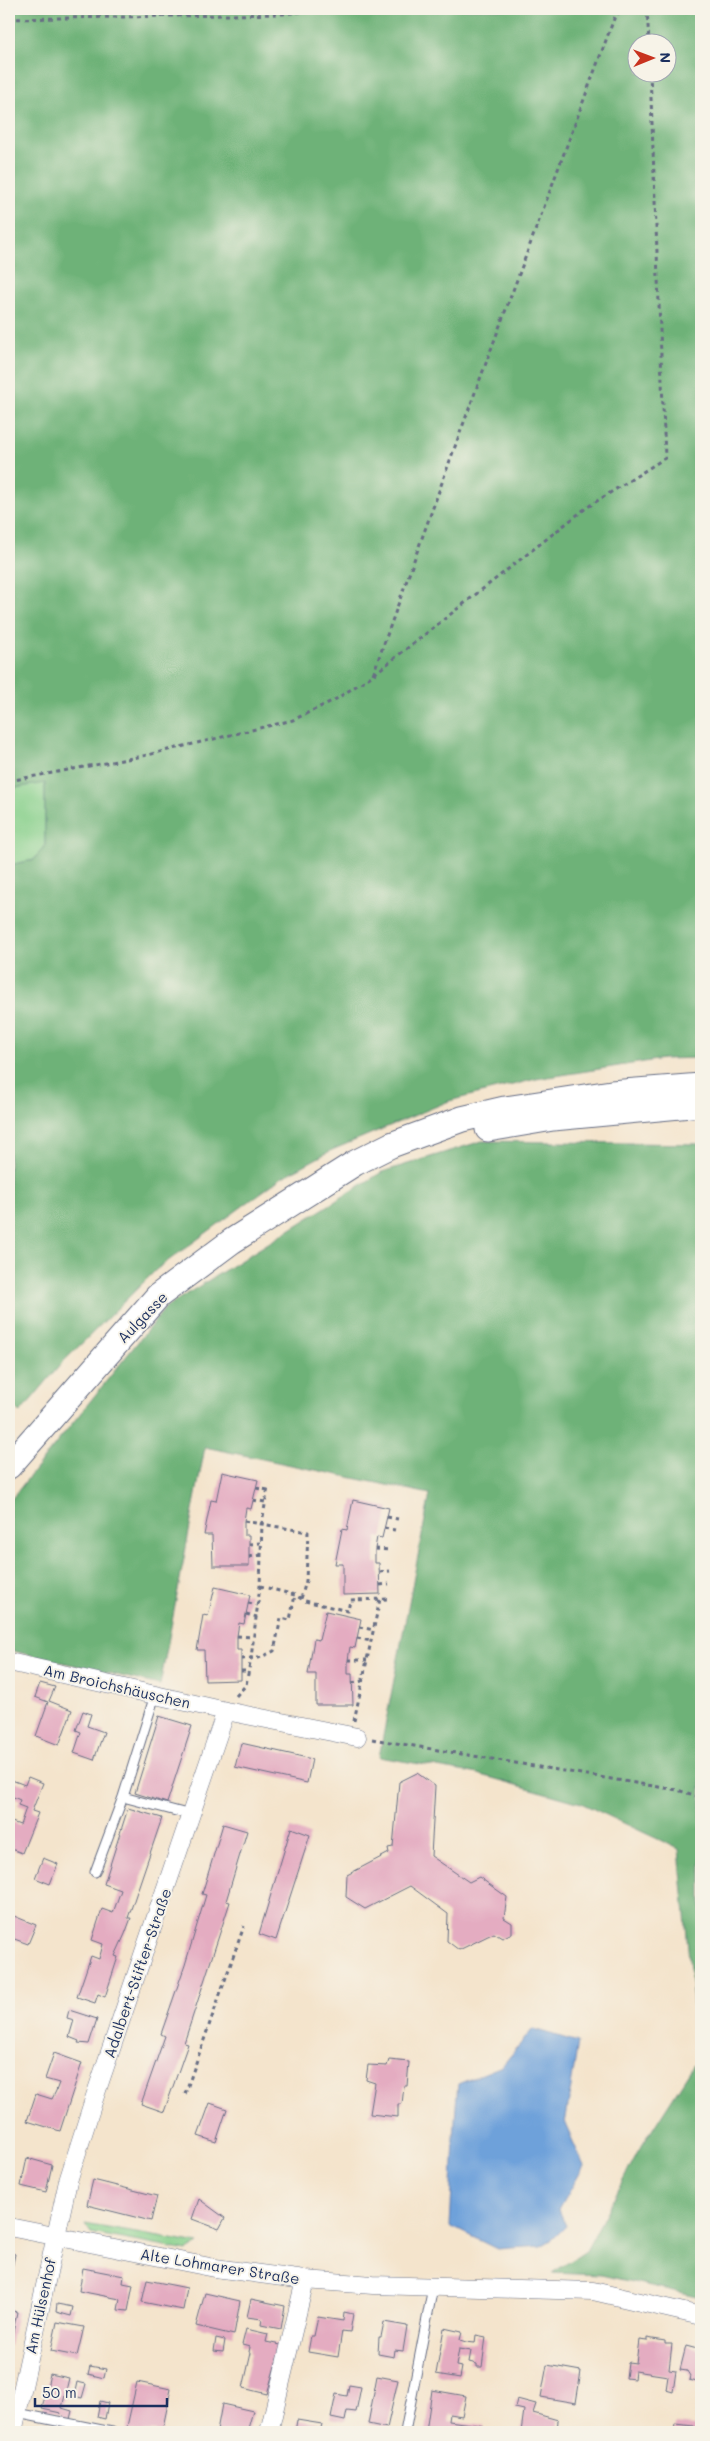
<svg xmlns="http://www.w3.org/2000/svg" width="710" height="2441" font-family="Mali,sans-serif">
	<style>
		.green { fill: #88d08c; stroke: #528075 }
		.forest { fill: #6eb278; stroke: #44706b; fill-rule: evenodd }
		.water { fill: #6ea1da; stroke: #44689c }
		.building { fill: #e4acc1 }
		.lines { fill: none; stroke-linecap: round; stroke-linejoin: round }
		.service-casing { stroke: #676e84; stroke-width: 11 }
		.minor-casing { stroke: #676e84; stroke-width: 19 }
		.secondary-casing { stroke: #676e84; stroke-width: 27 }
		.path { stroke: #676e84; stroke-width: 3; stroke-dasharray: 4 4; stroke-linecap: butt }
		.service { stroke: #fff; stroke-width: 9 }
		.minor { stroke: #fff; stroke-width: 18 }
		.secondary { stroke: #fff; stroke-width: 25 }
		.labels { text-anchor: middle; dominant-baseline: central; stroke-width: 4; stroke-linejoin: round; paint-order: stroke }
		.street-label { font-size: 15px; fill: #1b2f5e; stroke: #f7f3e8 }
	</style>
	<rect width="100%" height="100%" fill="#f7f3e8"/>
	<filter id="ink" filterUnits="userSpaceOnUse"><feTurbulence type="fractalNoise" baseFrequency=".02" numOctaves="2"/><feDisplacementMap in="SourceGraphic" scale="10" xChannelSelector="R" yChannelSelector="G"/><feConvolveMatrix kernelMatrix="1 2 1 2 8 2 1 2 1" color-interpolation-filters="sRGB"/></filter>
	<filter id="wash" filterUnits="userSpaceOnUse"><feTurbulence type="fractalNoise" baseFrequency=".0096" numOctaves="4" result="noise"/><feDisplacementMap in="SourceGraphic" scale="20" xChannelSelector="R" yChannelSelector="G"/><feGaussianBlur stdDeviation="1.12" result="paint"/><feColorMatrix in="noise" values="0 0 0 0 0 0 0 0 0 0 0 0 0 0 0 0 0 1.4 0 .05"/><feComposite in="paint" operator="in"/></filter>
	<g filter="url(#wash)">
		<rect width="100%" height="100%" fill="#f4e4cc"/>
		<path class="green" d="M 45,782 L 45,845 L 34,860 L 9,865 L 9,789 Z
			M 85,2224 L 199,2244 L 187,2251 L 91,2233 Z"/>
		<path class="forest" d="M 9,9 L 701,9 L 701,1058 L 663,1059 L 536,1079 L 449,1101 L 332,1150 L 281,1178 L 157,1269 L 62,1363 L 20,1413 L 12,1404 L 9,1406 L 9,865 L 34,860 L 45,845 L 45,783 L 9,789 ZM 638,42 L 668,42 L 668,72 L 638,72 Z
			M 482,1141 L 701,1144 L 701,2297 L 601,2275 L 552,2273 L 586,2251 L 638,2152 L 698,2058 L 679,1849 L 581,1803 L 478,1774 L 379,1757 L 430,1494 L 205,1447 L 160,1685 L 9,1650 L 9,1502 L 166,1307 L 382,1172 Z"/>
		<path class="water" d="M 533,2029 L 578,2042 L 565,2124 L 584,2166 L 559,2210 L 566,2226 L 553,2239 L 541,2246 L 497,2249 L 450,2226 C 453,2178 453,2131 458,2084 L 502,2066 Z"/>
		<g id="blocks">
			<path class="building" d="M 222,1472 L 258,1480 L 251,1509 L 246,1508 L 244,1521 L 244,1535 L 249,1535 L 249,1566 L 213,1566 L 212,1535 L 204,1535 L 211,1500 L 216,1501 Z
				M 353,1500 L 389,1508 L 382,1538 L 377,1537 L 375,1549 L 375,1563 L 379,1563 L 380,1594 L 343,1595 L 343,1564 L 335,1564 L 342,1529 L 347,1530 Z
				M 215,1587 L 250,1595 L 244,1624 L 239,1623 L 237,1636 L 237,1650 L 241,1650 L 241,1680 L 205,1681 L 204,1650 L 197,1650 L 203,1615 L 208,1616 Z
				M 326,1611 L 361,1619 L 355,1648 L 350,1647 L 348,1660 L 348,1674 L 352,1674 L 353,1705 L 316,1705 L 316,1674 L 308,1674 L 314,1639 L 319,1640 Z
				M 40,1683 L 55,1687 L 49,1701 L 72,1710 L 59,1745 L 36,1736 L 48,1702 L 35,1697 Z
				M 83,1711 L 91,1714 L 87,1726 L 104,1732 L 94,1760 L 74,1753 L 81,1732 L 76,1730 Z
				M 159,1716 L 192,1726 L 167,1803 L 135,1793 Z
				M 241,1743 L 312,1759 L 307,1783 L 235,1767 Z
				M 417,1773 L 435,1786 L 431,1856 L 469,1882 L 479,1877 L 507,1897 L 504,1918 L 512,1923 L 512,1933 L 502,1938 L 494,1933 L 459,1950 L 447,1941 L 448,1914 L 410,1886 L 365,1909 L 346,1897 L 347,1875 L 389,1853 L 388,1848 L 393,1847 L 399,1782 Z
				M 28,1777 L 43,1783 L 32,1811 L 38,1813 L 22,1853 L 9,1848 L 9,1821 L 20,1825 L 26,1808 L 18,1805 L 20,1800 L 9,1795 L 9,1779 L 25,1785 Z
				M 128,1808 L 162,1818 L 128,1918 L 131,1918 L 125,1934 L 115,1956 L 118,1957 L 105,1997 L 98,1994 L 95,2003 L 77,1997 L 91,1956 L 99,1959 L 101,1952 L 103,1944 L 92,1940 L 102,1909 L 113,1913 L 121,1890 L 104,1884 Z
				M 223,1824 L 247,1831 L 226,1901 L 230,1902 L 184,2043 L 188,2044 L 164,2112 L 141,2104 L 165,2036 L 161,2034 L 185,1965 L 206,1895 L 202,1894 Z
				M 291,1828 L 310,1835 L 276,1940 L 259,1934 Z
				M 43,1858 L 58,1864 L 50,1884 L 35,1878 Z
				M 9,1914 L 36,1925 L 28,1944 L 9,1937 Z
				M 9,1961 L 13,1963 L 9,1973 Z
				M 69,2010 L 97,2019 L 89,2044 L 78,2043 L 79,2041 L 69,2037 L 74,2020 L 67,2018 Z
				M 54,2053 L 82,2063 L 60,2131 L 27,2121 L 36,2094 L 52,2099 L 56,2091 L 59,2083 L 45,2079 Z
				M 389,2060 L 409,2062 L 407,2086 L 404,2086 L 402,2104 L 398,2104 L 398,2117 L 370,2114 L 375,2083 L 366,2080 L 368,2065 L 387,2066 Z
				M 210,2103 L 227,2109 L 216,2142 L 198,2136 Z
				M 27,2158 L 52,2165 L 46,2192 L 21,2186 Z
				M 93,2180 L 157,2196 L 151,2221 L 87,2205 Z
				M 199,2199 L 225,2218 L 219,2229 L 192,2219 Z
				M 9,2252 L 15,2254 L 10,2278 L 9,2277 Z
				M 83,2268 L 124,2276 L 123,2283 L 133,2285 L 128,2311 L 118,2310 L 120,2299 L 79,2291 Z
				M 147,2280 L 187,2288 L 183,2310 L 142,2302 Z
				M 205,2293 L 240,2301 L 234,2335 L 196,2326 Z
				M 251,2299 L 285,2306 L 281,2329 L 261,2325 L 262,2319 L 247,2317 Z
				M 57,2304 L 73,2307 L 71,2316 L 56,2312 Z
				M 9,2310 L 17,2312 L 10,2346 L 9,2346 Z
				M 344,2312 L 353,2314 L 350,2332 L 342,2331 L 338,2357 L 308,2352 L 311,2336 L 314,2336 L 318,2317 L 343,2321 Z
				M 57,2322 L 84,2327 L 77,2356 L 51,2351 Z
				M 384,2322 L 407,2326 L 403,2351 L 395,2350 L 394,2357 L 378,2354 L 379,2337 L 381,2337 Z
				M 444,2328 L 462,2332 L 460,2340 L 466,2342 L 475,2343 L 476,2335 L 486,2337 L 482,2367 L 477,2367 L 477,2364 L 469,2362 L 471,2351 L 459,2349 L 456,2366 L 462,2367 L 460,2378 L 436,2374 Z
				M 246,2329 L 268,2334 L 266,2342 L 281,2345 L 267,2394 L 243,2388 L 251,2353 L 249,2352 L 250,2347 L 242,2345 Z
				M 216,2338 L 225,2340 L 223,2352 L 214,2351 Z
				M 647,2338 L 665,2341 L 665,2344 L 672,2344 L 669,2370 L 676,2371 L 673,2392 L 666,2390 L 668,2376 L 635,2371 L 634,2379 L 626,2378 L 628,2362 L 636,2363 L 639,2340 L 647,2341 Z
				M 686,2346 L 701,2350 L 701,2383 L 689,2380 L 690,2376 L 687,2371 L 680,2370 Z
				M 547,2365 L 581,2371 L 576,2403 L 541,2397 Z
				M 90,2366 L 106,2369 L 104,2378 L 88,2374 Z
				M 50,2374 L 69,2378 L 62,2408 L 72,2411 L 70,2419 L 60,2417 L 61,2413 L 42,2409 Z
				M 377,2376 L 398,2380 L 387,2428 L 368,2424 Z
				M 77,2382 L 86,2384 L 82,2398 L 74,2396 Z
				M 137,2382 L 171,2389 L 162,2432 L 126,2431 Z
				M 349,2385 L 361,2387 L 356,2412 L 347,2411 L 345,2421 L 331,2418 L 336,2394 L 347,2396 Z
				M 432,2390 L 466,2396 L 462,2416 L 450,2414 L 449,2421 L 484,2426 L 483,2432 L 426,2432 Z
				M 517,2399 L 536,2404 L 533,2413 L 558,2420 L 557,2432 L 521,2432 L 524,2410 L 515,2408 Z
				M 100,2401 L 108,2403 L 105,2419 L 97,2417 Z
				M 222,2404 L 253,2411 L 247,2432 L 217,2431 Z
				M 297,2420 L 322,2424 L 320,2432 L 295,2432 Z
				M 675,2424 L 694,2426 L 697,2432 L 674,2432 Z"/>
		</g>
	</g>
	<g filter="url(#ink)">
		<use href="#blocks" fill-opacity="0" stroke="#676e84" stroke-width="1"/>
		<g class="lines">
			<g class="service-casing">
				<path id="service" d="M 123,1797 L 191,1815
					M 95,1872 L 123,1797 L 155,1695
					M 17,2413 L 112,2432
					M 405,2432 L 433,2287"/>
			</g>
			<g class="minor-casing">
				<path id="minor" d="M 9,1662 L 226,1711 L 357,1737
					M 9,2227 L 215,2268 L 305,2280 L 373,2285 L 593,2291 L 701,2316
					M 13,2432 L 68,2181 L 94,2099 L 226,1711
					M 269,2432 L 305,2280"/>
			</g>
			<g class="secondary-casing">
				<path id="secondary" d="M 488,1129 L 553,1118 L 701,1104
					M 9,1466 L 158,1296 L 232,1241 L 355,1163 L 391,1145 L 462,1119 L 505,1109 L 611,1093 L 701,1086"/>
			</g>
			<path class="path" d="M 647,9 L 649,42
				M 9,19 L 282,14 L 328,9
				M 373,674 L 457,441 L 615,16 L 623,9
				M 9,781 L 143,756 L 293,720 L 336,699 L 373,675 L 586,508 L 665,458 L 650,72
				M 9,1425 L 12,1432
				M 256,1488 L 268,1490
				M 253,1500 L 265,1502
				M 387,1517 L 398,1519
				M 244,1521 L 308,1532 L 306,1581 L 301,1599
				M 384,1528 L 395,1530
				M 249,1544 L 260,1543
				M 375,1549 L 391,1550
				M 249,1557 L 261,1555
				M 380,1572 L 390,1571
				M 380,1585 L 389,1584
				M 260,1586 L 295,1595 L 305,1601 L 348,1611 L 350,1600 L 388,1599
				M 248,1603 L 258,1605
				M 246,1614 L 257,1617
				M 359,1627 L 374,1630
				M 237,1636 L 253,1637
				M 357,1638 L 371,1641
				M 241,1659 L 259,1658 L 274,1651 L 281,1618 L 290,1620 L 295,1595
				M 348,1660 L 367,1660
				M 241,1671 L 249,1671
				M 352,1683 L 362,1681
				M 236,1696 L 246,1685 L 251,1658 L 260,1586 L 262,1523 L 268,1487
				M 354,1721 L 380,1599
				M 372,1739 L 677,1790 L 701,1797
				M 185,2094 L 244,1926"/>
			<use href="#service" class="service"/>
			<use href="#minor" class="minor"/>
			<use href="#secondary" class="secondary"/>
		</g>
	</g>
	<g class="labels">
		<g class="street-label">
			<text transform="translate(142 1317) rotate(-46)">Aulgasse</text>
			<text transform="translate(117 1686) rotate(13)">Am Broichshäuschen</text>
			<text transform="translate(137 1973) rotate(-71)">Adalbert-Stifter-Straße</text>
			<text transform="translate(220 2266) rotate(9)">Alte Lohmarer Straße</text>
			<text transform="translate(40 2306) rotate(-78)">Am Hülsenhof</text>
		</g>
	</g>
	<rect width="710" height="2441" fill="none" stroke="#f7f3e8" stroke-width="30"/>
	<g transform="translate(652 58) rotate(89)"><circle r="24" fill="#f7f3e8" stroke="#9fa5b1"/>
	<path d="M0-4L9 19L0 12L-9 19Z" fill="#c8321e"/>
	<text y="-8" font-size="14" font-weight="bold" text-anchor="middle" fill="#1b2f5e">N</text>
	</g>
	<path d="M35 2398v8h132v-8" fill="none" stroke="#1b2f5e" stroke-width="2.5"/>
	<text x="42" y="2398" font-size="15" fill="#1b2f5e" stroke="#f7f3e8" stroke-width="4" paint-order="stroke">50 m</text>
</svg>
